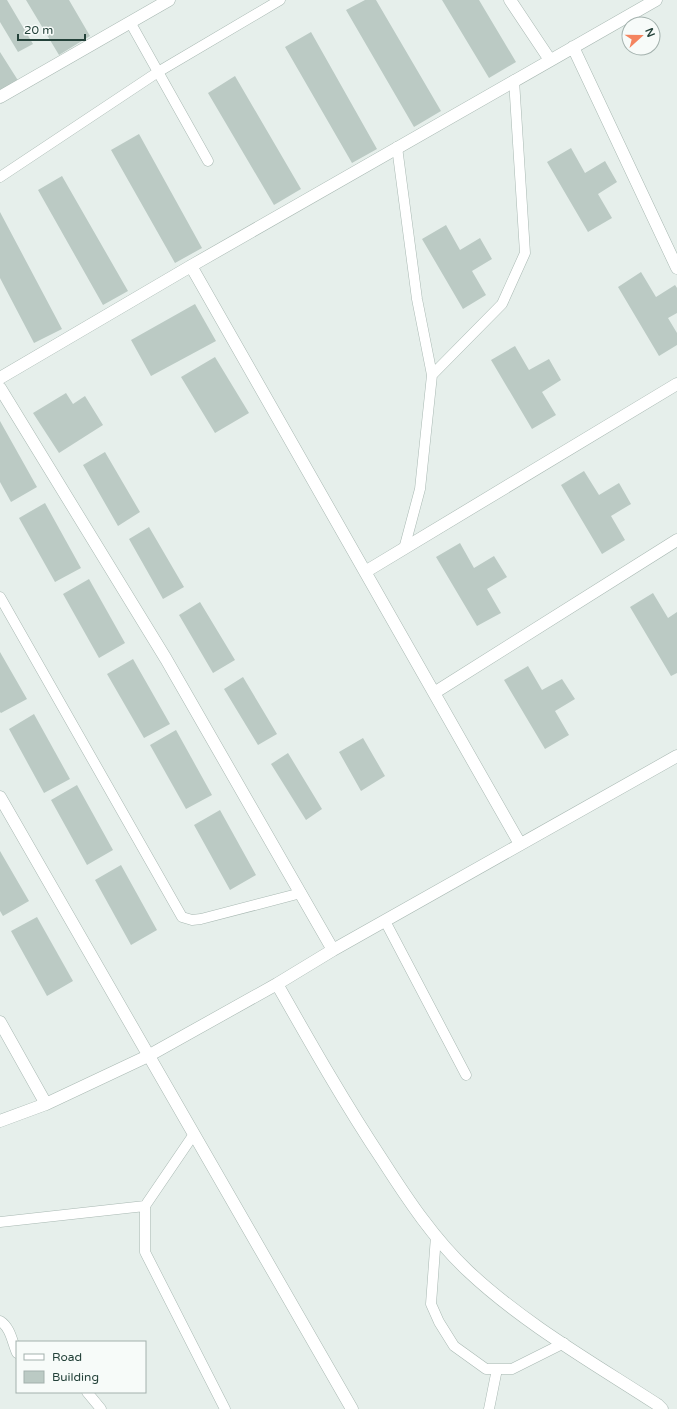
<svg xmlns="http://www.w3.org/2000/svg" width="677" height="1409" font-family="'Varela Round',sans-serif">
	<style>
		.building { fill: #bbcac4 }
		.lines { fill: none; stroke-linecap: round; stroke-linejoin: round }
		.lane-casing { stroke: #a8b8b2; stroke-width: 11 }
		.street-casing { stroke: #a8b8b2; stroke-width: 13 }
		.lane { stroke: #fff; stroke-width: 10 }
		.street { stroke: #fff; stroke-width: 12 }
	</style>
	<rect width="100%" height="100%" fill="#e6efeb"/>
	<path class="building" d="M 0,0 L 7,0 L 33,44 L 18,52 L 0,22 Z
		M 26,0 L 69,0 L 90,36 L 59,55 Z
		M 365,0 L 376,0 L 441,111 L 414,127 L 346,10 Z
		M 442,0 L 479,0 L 516,62 L 489,78 Z
		M 311,32 L 377,149 L 352,163 L 285,47 Z
		M 0,52 L 19,82 L 0,94 Z
		M 235,76 L 301,189 L 274,205 L 208,93 Z
		M 139,134 L 202,248 L 175,263 L 111,150 Z
		M 571,148 L 585,173 L 605,161 L 617,182 L 598,194 L 612,218 L 588,232 L 547,162 Z
		M 62,176 L 128,291 L 103,305 L 38,190 Z
		M 0,212 L 62,329 L 34,343 L 0,278 Z
		M 446,225 L 460,250 L 480,238 L 492,259 L 472,271 L 486,295 L 463,309 L 422,239 Z
		M 641,272 L 656,297 L 675,285 L 677,288 L 677,313 L 668,318 L 677,333 L 677,345 L 659,356 L 618,287 Z
		M 195,304 L 216,341 L 151,376 L 131,340 Z
		M 515,346 L 529,370 L 549,359 L 561,380 L 542,392 L 556,415 L 532,429 L 491,360 Z
		M 215,357 L 249,413 L 215,433 L 181,377 Z
		M 66,393 L 73,404 L 85,396 L 103,425 L 59,453 L 33,413 Z
		M 0,421 L 37,487 L 11,502 L 0,482 Z
		M 105,452 L 140,512 L 118,526 L 83,465 Z
		M 584,471 L 599,495 L 619,483 L 631,504 L 611,516 L 625,540 L 602,554 L 561,485 Z
		M 45,503 L 81,568 L 55,582 L 19,518 Z
		M 149,527 L 184,587 L 163,599 L 129,539 Z
		M 460,543 L 474,568 L 494,556 L 507,577 L 487,589 L 501,613 L 477,626 L 436,557 Z
		M 89,579 L 125,643 L 99,658 L 63,594 Z
		M 653,593 L 668,618 L 677,612 L 677,673 L 671,676 L 630,607 Z
		M 200,602 L 235,660 L 213,673 L 179,615 Z
		M 0,652 L 27,699 L 1,713 L 0,712 Z
		M 133,659 L 170,724 L 144,738 L 107,674 Z
		M 528,666 L 542,690 L 562,679 L 575,699 L 555,711 L 569,735 L 545,749 L 504,680 Z
		M 243,677 L 277,734 L 258,745 L 224,689 Z
		M 34,714 L 70,779 L 44,793 L 9,729 Z
		M 176,730 L 212,795 L 186,809 L 150,745 Z
		M 363,738 L 385,776 L 361,791 L 339,752 Z
		M 288,753 L 322,809 L 306,820 L 271,764 Z
		M 77,785 L 113,850 L 87,865 L 51,800 Z
		M 220,810 L 256,875 L 230,890 L 194,825 Z
		M 0,851 L 29,901 L 3,916 L 0,911 Z
		M 121,865 L 157,930 L 131,945 L 95,880 Z
		M 37,917 L 73,981 L 47,996 L 11,931 Z"/>
	<g class="lines">
		<g class="lane-casing">
			<path id="lane" d="M 130,22 L 208,161
				M 397,147 L 417,299 L 432,375 L 420,489 L 404,549
				M 0,177 L 158,72 L 280,0
				M 432,375 L 502,304 L 525,253 L 514,80
				M 0,597 L 182,917 L 192,920 L 201,919 L 301,893
				M 385,921 L 466,1075
				M 194,1134 L 145,1206 L 145,1252 L 225,1409
				M 0,1222 L 145,1206
				M 436,1236 L 431,1304 L 439,1322 L 454,1346 L 486,1369 L 512,1369 L 564,1343
				M 0,1321 C 11,1328 12,1342 17,1353
				M 87,1392 L 101,1409
				M 489,1409 L 497,1369"/>
		</g>
		<g class="street-casing">
			<path id="street" d="M 510,0 L 550,60
				M 573,47 L 677,268
				M 0,97 L 169,0
				M 191,266 L 520,844
				M 0,378 L 191,266 L 656,0
				M 0,388 L 166,659 L 333,950
				M 365,572 L 677,384
				M 434,693 L 677,540
				M 0,797 L 352,1409
				M 277,984 C 311,1044 345,1104 383,1161 C 408,1200 434,1239 468,1271 C 523,1323 595,1364 658,1405 L 662,1409
				M 0,1022 L 46,1104
				M 0,1121 L 46,1104 L 148,1056 L 277,984 L 333,950 L 677,756"/>
		</g>
		<use href="#lane" class="lane"/>
		<use href="#street" class="street"/>
	</g>
	<rect x="16" y="1341" width="130" height="52" fill="#f7fbf9" stroke="#a3b1ad"/>
	<rect x="24" y="1354" width="20" height="6" fill="#ffffff" stroke="#a3b1ad"/>
	<text x="52" y="1361" font-size="12" fill="#24423a">Road</text>
	<rect x="24" y="1371" width="20" height="12" fill="#bbcac4" stroke="#a3b1ad"/>
	<text x="52" y="1381" font-size="12" fill="#24423a">Building</text>
	<g transform="translate(641 36) rotate(69)"><circle r="19" fill="#f7fbf9" stroke="#a3b1ad"/>
	<path d="M0-3L7 15L0 10L-7 15Z" fill="#f4845f"/>
	<text y="-6" font-size="11" font-weight="bold" text-anchor="middle" fill="#24423a">N</text>
	</g>
	<path d="M18 34v6h67v-6" fill="none" stroke="#24423a" stroke-width="2"/>
	<text x="24" y="34" font-size="12" fill="#24423a" stroke="#f7fbf9" stroke-width="3" paint-order="stroke">20 m</text>
</svg>
